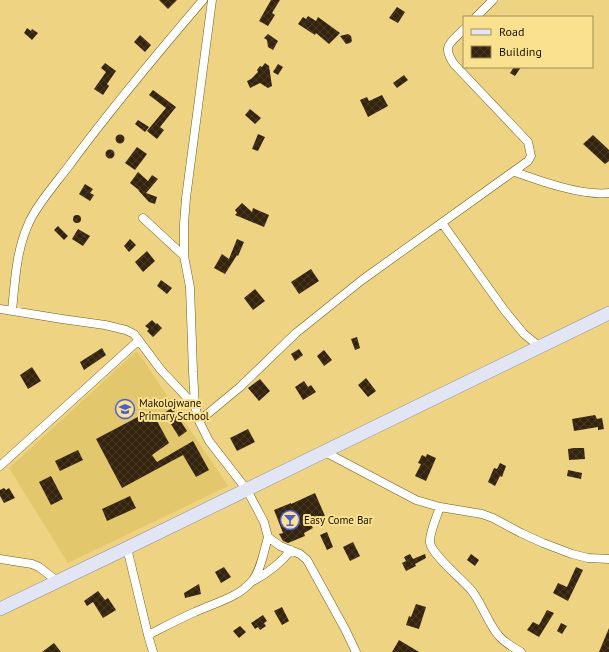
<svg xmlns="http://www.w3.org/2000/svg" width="609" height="652" font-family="'PT Sans',sans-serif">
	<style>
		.built { fill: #e3c76c }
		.building { fill: url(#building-cross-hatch) }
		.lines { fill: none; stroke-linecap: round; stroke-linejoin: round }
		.street-casing { stroke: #705e1f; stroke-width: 9 }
		.primary-casing { stroke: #8f919a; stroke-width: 14 }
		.street { stroke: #fff; stroke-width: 8 }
		.primary { stroke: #e2e6f4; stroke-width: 13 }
		.labels { text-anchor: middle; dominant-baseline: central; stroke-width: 4; stroke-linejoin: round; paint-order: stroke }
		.poi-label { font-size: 11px; fill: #1b1300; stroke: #fae18f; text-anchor: start }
	</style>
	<defs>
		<pattern id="building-cross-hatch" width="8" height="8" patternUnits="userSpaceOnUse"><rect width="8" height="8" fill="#34240e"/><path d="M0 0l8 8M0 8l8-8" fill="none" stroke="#483a27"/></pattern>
	</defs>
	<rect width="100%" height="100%" fill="#edd382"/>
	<path class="built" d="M 137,351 L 228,486 L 68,563 L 9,468 Z"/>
	<path class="building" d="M 159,0 L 177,0 L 168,9 Z
		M 271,0 L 280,0 L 272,13 L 275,15 L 268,26 L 259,21 Z
		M 397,7 L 405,12 L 398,23 L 389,18 Z
		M 308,16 L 316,21 L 318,17 L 340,33 L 329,44 L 316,33 L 315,35 L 298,24 L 303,17 L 306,19 Z
		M 27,28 L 31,31 L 32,29 L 38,33 L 32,40 L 24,33 Z
		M 268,34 L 278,41 L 273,50 L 268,47 L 267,40 L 264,38 Z
		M 348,34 L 351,36 L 352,41 L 350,43 L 346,44 L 340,36 Z
		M 140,35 L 151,45 L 145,52 L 134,42 Z
		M 105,63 L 116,71 L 107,84 L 109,86 L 103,95 L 94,89 L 106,72 L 101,68 Z
		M 265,63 L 269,66 L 272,86 L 268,88 L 260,83 L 250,88 L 247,81 L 251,79 L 258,72 L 257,70 L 260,66 L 262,67 Z
		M 278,64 L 283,67 L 278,75 L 273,72 Z
		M 514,67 L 521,67 L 515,76 L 510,73 Z
		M 404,75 L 408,80 L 397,88 L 393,83 Z
		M 153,90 L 176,107 L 160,127 L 164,130 L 157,139 L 147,131 L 166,108 L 149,95 Z
		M 382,95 L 388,106 L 368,117 L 360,100 L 367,97 L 369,101 Z
		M 250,109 L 261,118 L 255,124 L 245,115 Z
		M 138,120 L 149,127 L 145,132 L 135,124 Z
		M 258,134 L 265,137 L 258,151 L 252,149 Z
		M115.5 139a4.5 4.5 0 1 1 9 0a4.5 4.5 0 1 1-9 0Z
		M 593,135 L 609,150 L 609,161 L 605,164 L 583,144 Z
		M 137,147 L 147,154 L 135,170 L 125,163 Z
		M105.5 154a4.5 4.5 0 1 1 9 0a4.5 4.5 0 1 1-9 0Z
		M 138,172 L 148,181 L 152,175 L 158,179 L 146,193 L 157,197 L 155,204 L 149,202 L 138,190 L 140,191 L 130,183 Z
		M 85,184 L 93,189 L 90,193 L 94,195 L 90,201 L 79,194 Z
		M 242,203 L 252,212 L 253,208 L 269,215 L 264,227 L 235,215 L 237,213 L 235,210 Z
		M73 219a4 4 0 1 1 8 0a4 4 0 1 1-8 0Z
		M 58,226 L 68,236 L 64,240 L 54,230 Z
		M 78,229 L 90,236 L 83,246 L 72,239 Z
		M 130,239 L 136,245 L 129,252 L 124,246 Z
		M 237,239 L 244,242 L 238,256 L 237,255 L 225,274 L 214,268 L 222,254 L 229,259 Z
		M 147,251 L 155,261 L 143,272 L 135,262 Z
		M 311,269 L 319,281 L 299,294 L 291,282 Z
		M 161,280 L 172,288 L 167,294 L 157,286 Z
		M 255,289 L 265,301 L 253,310 L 244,298 Z
		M 152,320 L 156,324 L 157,323 L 162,328 L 153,337 L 147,331 L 149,329 L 145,326 Z
		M 357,337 L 360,348 L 355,350 L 351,339 Z
		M 102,348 L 106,355 L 84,370 L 80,362 Z
		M 299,349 L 303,355 L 295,361 L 291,354 Z
		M 324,350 L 332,360 L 324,366 L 317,356 Z
		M 32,367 L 41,381 L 28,389 L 20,375 Z
		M 366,378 L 376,391 L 368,397 L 358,385 Z
		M 260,379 L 270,391 L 259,401 L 248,388 Z
		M 304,381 L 308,387 L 311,385 L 316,392 L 303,400 L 295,387 Z
		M 172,408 L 187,431 L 179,437 L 164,413 Z
		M 151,410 L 169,443 L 152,455 L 157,462 L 193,441 L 209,470 L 196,477 L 183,455 L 122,488 L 96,439 Z
		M 595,415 L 597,419 L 602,418 L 604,429 L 598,430 L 598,427 L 574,431 L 572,419 Z
		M 248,429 L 255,442 L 237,451 L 230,438 Z
		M 574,448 L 584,448 L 585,459 L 569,460 L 568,449 Z
		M 78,450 L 83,460 L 60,471 L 55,461 Z
		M 427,454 L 436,458 L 426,481 L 415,476 L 421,464 L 418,463 L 422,455 L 426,457 Z
		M 500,463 L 506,466 L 502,477 L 500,476 L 495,486 L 488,482 L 494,468 L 497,469 Z
		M 568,470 L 582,473 L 581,479 L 567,476 Z
		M 51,476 L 63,499 L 51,505 L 39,482 Z
		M 4,488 L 6,490 L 9,488 L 15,498 L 4,503 L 0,496 L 0,490 Z
		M 315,493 L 325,516 L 310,523 L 313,528 L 304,533 L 305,536 L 288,543 L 283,541 L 279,534 L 283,533 L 274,510 L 291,503 L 291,504 Z
		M 130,496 L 136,508 L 107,521 L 102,509 Z
		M 327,532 L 333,547 L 327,550 L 320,535 Z
		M 353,542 L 360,556 L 350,561 L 343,547 Z
		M 410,554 L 413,559 L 425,554 L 426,558 L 415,564 L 416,566 L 406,571 L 402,563 L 406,561 L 404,557 Z
		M 471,554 L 479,560 L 475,566 L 467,560 Z
		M 224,567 L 231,577 L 221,583 L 215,572 Z
		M 576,567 L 583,570 L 568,601 L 553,593 L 558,583 L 567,587 Z
		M 199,584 L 201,594 L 185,598 L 184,593 Z
		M 98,591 L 105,600 L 108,598 L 116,610 L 103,618 L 93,602 L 87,606 L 84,601 Z
		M 416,604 L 426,607 L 419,629 L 406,625 L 409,616 L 411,617 Z
		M 282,607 L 289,621 L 282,625 L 274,611 Z
		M 547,610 L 554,613 L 539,637 L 527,630 L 533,622 L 539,625 Z
		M 263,615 L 267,621 L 264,623 L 266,626 L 260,630 L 258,627 L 255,629 L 251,623 Z
		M 561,623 L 567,626 L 562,634 L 557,631 Z
		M 240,626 L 246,632 L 239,638 L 233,631 Z
		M 609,628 L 609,652 L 599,652 Z
		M 399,640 L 419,652 L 392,652 Z
		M 54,643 L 61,652 L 42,652 Z"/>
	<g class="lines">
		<g class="street-casing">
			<path id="street" d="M 212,0 L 186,198 L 184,224 L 184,256 L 190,287 L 193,372 L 195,406 L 199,421 L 209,441 L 247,490 L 264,522 L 268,537 L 280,546 L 300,554 L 307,560 L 345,629 L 356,652
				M 476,17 L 493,0
				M 515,172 C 540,181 582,196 609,193
				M 143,218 L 184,256
				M 442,223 L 505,311 L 524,334 L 540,347
				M 0,309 L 62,319 L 105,325 L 126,330 L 134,334 L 161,370 L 195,406
				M 12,311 C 15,281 16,252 28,225 C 35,207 56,183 68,167 C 110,110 156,55 203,0
				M 199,421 L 240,387 L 296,333 L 362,280 L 528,161 L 531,156 L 528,142 L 454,64 C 441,45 451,43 464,29
				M 325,452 L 416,500 L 440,507 L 482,514 L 493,518 L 521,533 L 543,543 L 572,554 L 588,558 L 609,559
				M 0,466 L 138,341
				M 440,507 C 437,516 429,533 430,543 C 433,556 463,580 472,591 C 482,604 489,625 499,636 C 505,643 514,648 521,652
				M 127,548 L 148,635 L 153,652
				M 0,559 L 32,564 L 39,567 L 57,581
				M 253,581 C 268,573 280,564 291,550
				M 148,635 C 164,627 179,619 195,612 C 214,603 238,598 252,581 C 261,570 264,551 268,537"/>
		</g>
		<g class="primary-casing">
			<path id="primary" d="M 0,609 L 127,548 L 609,313"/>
		</g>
		<use href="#street" class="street"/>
		<use href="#primary" class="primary"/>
	</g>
	<defs>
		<g id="school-ring" transform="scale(1)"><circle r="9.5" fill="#fae18f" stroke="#4c5dd2" stroke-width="1.5"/><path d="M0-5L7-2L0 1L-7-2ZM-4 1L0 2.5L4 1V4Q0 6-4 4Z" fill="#4c5dd2"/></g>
		<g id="bar-ring" transform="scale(1)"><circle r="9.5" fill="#fae18f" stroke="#4c5dd2" stroke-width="1.5"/><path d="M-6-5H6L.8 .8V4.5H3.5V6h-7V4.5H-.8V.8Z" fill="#4c5dd2"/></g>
	</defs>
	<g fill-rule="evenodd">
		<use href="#school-ring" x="125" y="409"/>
		<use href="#bar-ring" x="290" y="520"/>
	</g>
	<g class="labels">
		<g class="poi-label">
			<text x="139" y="403">Makolojwane<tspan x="139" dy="13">Primary School</tspan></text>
			<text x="304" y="520">Easy Come Bar</text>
		</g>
	</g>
	<rect x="463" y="16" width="130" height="52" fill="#fae18f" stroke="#a18f56"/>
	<rect x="471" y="29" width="20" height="6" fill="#e2e6f4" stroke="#a18f56"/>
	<text x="499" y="36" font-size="12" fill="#1b1300">Road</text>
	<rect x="471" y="46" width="20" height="12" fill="url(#building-cross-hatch)" stroke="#a18f56"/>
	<text x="499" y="56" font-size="12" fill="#1b1300">Building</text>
</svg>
